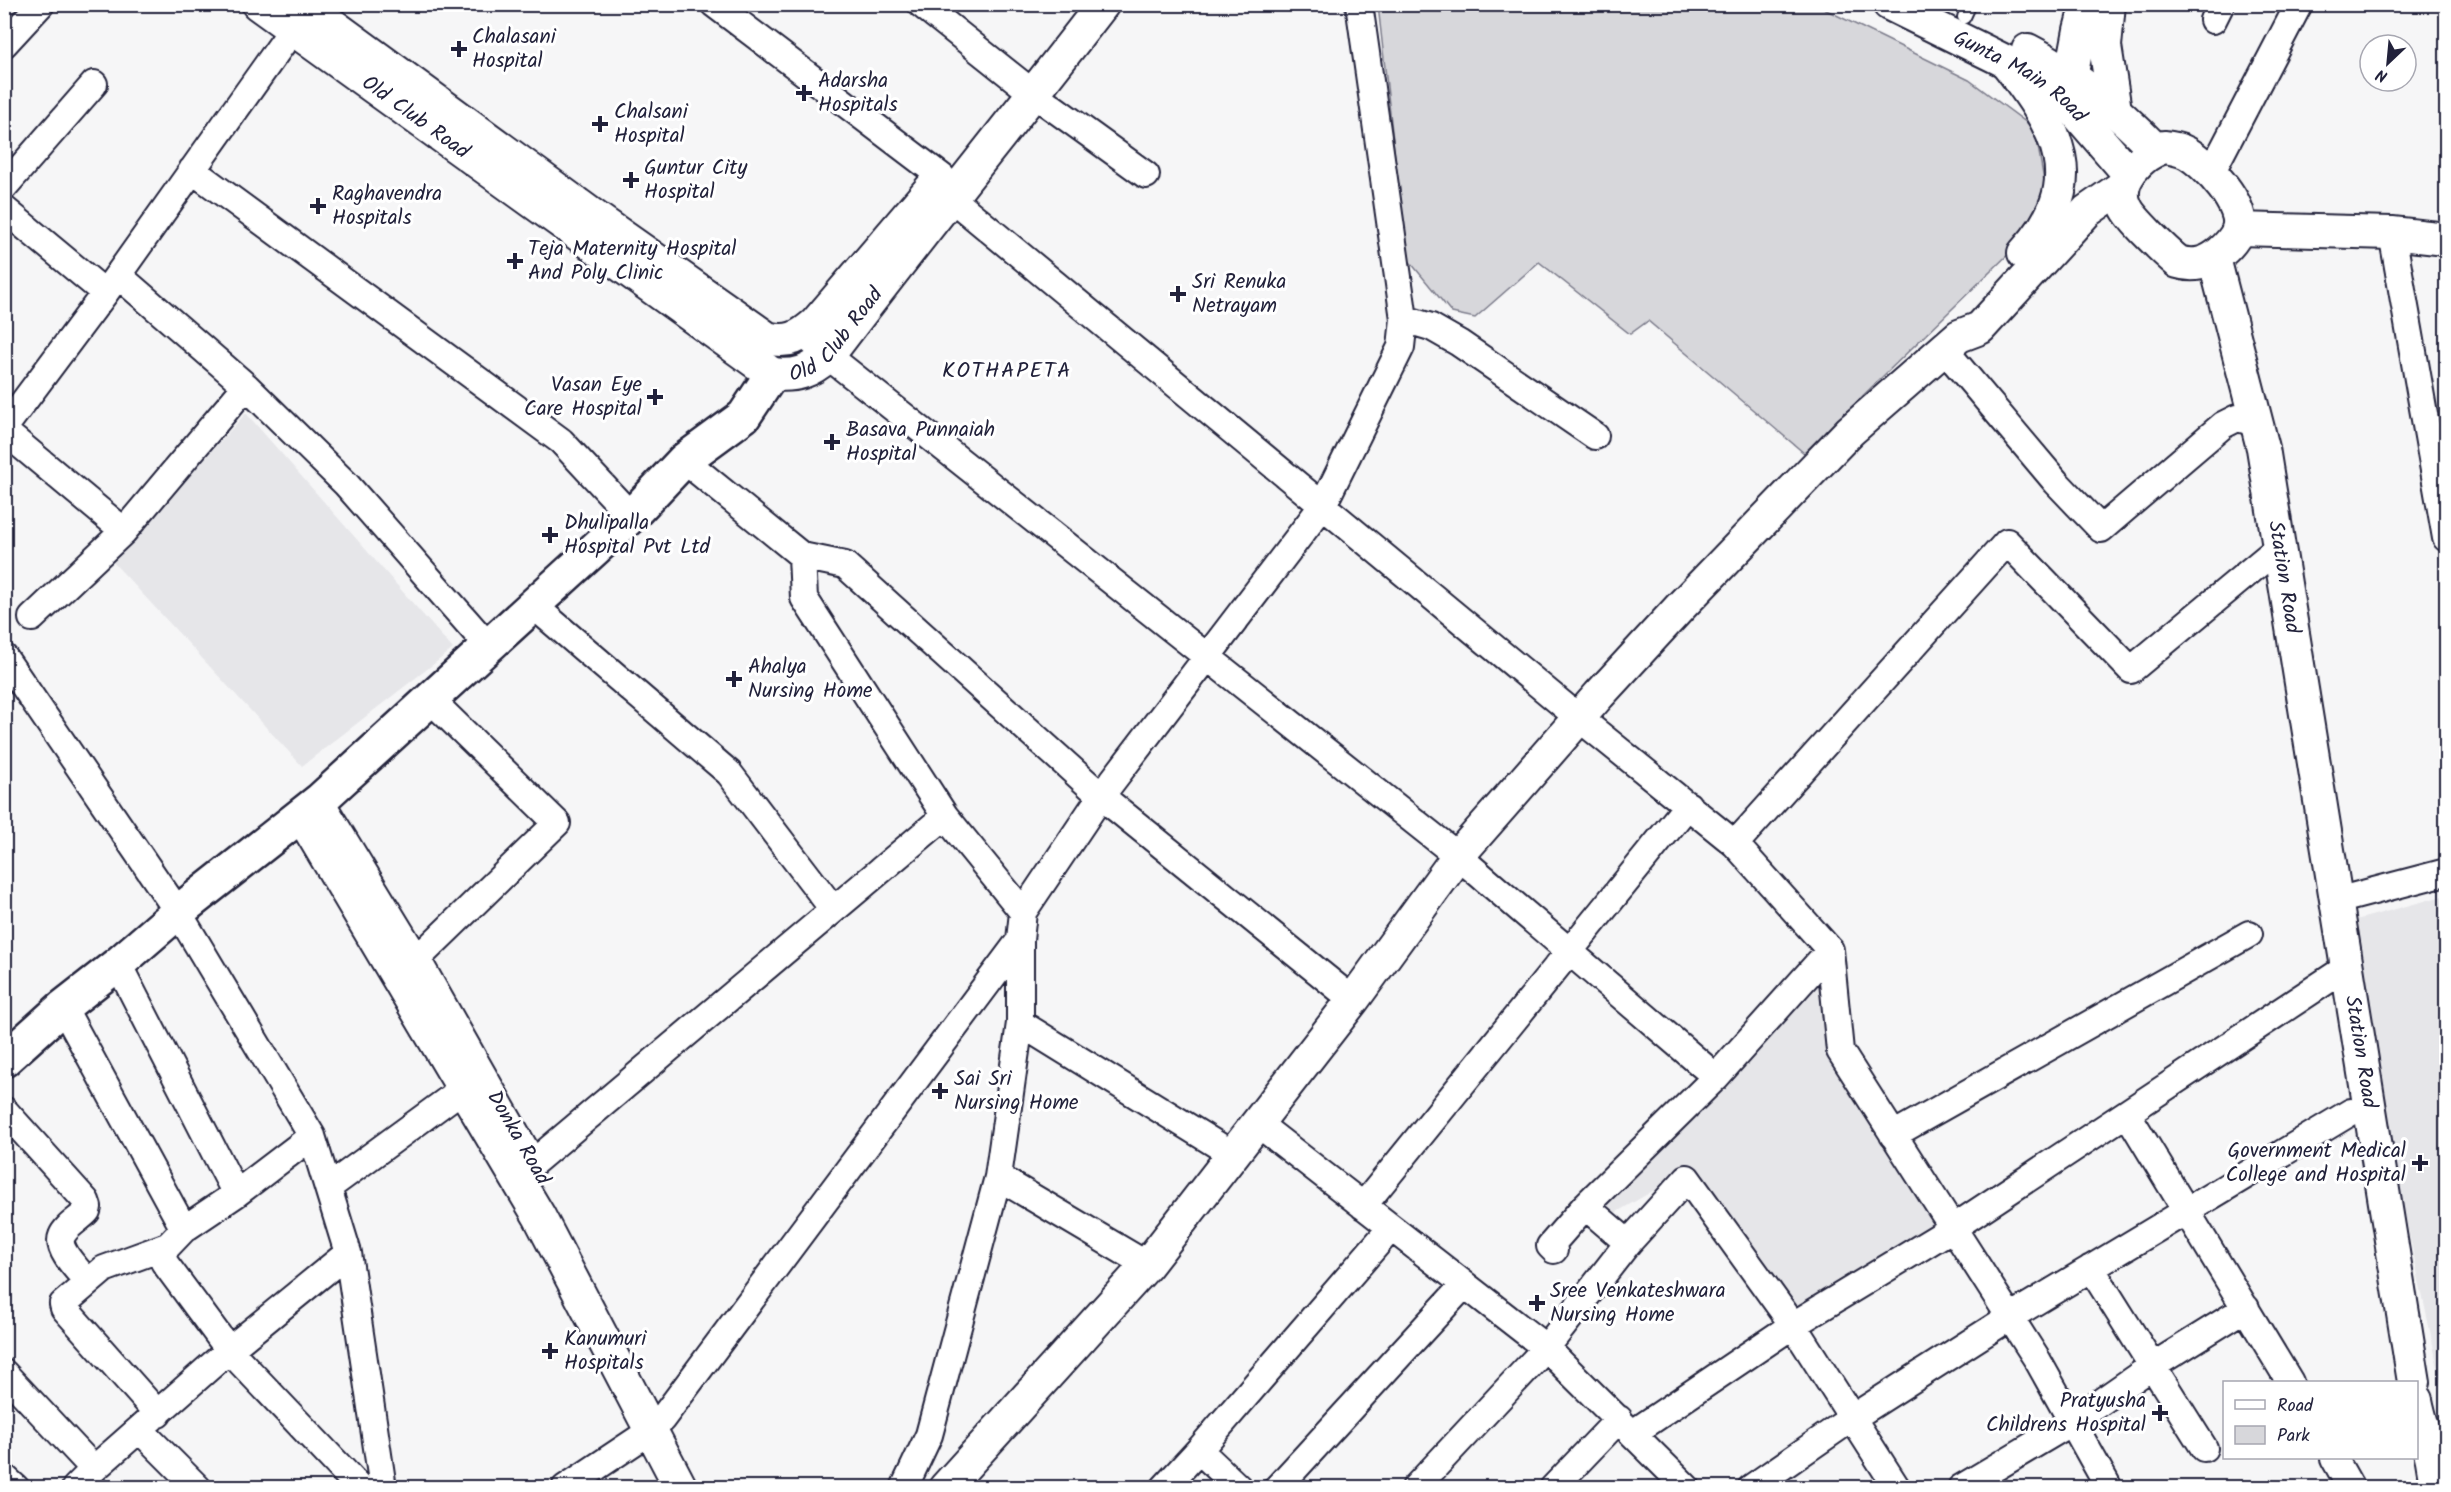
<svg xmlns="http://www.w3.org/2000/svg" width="2451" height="1492" font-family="Kalam,sans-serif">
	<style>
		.built { fill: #e6e6e9 }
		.green { fill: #d7d7db; stroke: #7c7c8b; stroke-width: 1.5 }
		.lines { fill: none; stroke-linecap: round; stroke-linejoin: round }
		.service-casing { stroke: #22223b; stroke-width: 16 }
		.minor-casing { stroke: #22223b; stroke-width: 30 }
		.tertiary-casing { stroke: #22223b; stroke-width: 36 }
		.secondary-casing { stroke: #22223b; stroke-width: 38 }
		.service { stroke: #fff; stroke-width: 12 }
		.minor { stroke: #fff; stroke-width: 26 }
		.tertiary { stroke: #fff; stroke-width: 32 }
		.secondary { stroke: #fff; stroke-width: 33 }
		.poi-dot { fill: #22223b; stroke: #fff; stroke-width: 2 }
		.labels { text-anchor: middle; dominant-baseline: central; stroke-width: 6; stroke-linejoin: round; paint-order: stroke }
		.poi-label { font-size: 21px; fill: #22223b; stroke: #fff; text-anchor: start }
		.street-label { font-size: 21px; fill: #22223b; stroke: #fff }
		.neighbourhood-label { font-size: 22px; letter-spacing: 1.5px; fill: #22223b; stroke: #fff }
	</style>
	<rect width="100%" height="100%" fill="#f6f6f7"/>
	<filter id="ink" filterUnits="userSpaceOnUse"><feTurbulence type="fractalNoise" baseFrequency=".0167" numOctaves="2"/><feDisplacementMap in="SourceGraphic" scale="12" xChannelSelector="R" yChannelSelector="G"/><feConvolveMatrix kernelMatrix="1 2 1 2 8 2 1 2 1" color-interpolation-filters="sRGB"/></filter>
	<g filter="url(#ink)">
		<path class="built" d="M 246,413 L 453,649 L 302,766 L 112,561 Z
			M 2446,895 L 2446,1405 L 2342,924 Z
			M 1821,959 L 1840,1051 L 1947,1232 L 1799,1322 L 1687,1171 L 1603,1220 L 1590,1202 Z"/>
		<path class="green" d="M 1378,5 L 1816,5 L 1969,80 L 2035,129 L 2047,198 L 2026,237 L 1804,453 L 1648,321 L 1630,334 L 1539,262 L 1475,318 L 1452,313 L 1406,257 Z"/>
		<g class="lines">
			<g class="service-casing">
				<path id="service" d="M 1964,17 L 1970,4"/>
			</g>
			<g class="minor-casing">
				<path id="minor" d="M 714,4 L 942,177
					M 921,4 L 1034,94 L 1146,175
					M 2213,20 L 2221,4
					M 4,44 L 41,4
					M 192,170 L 561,441 L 631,516
					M 2211,173 L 2299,4
					M 4,187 L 94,84
					M 950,197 L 1579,718 L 1735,844 L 1830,950 L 1840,1051 L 1953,1228 L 1793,1325 L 1633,1433
					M 4,209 L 105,293
					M 2392,233 L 2446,538
					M 118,275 L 246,386 L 346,484 L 489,647
					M 1404,319 L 1431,327 L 1459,343 L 1595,436
					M 804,334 L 828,356 L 1458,856 L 1716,1077 L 1830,950
					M 1944,349 L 2056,482 L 2101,529 L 2223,425 L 2237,418 L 2256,423
					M 4,428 L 105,293 L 292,30 L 302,14
					M 4,431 L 124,531
					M 684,460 L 802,556 L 845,565 L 1101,796 L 1353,1000
					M 802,556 L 804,598 L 945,816
					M 534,606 L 729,773 L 833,909
					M 32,618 L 124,531 L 246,386
					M 4,657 L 178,912 L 312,1136 L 348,1253 L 383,1488
					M 320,800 L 417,959 L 533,1163 L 945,816 L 1023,912
					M 1735,844 L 2007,542 L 2131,670 L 2278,548
					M 2336,901 L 2446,872
					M 417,959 L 557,823 L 431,700
					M 118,964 L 236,1194
					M 63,1007 L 184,1229 L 236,1194 L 312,1136
					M 1020,1023 L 1232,1154
					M 4,1110 L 86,1201 L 88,1207 L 87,1211 C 80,1219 66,1226 62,1236 C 56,1250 80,1272 88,1282
					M 2127,1113 L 2290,1382
					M 1257,1123 L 1546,1348 L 1415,1488
					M 1893,1135 L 2249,934
					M 998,1177 L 1147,1265
					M 329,1187 L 464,1088
					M 1363,1206 L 1688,805
					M 184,1229 L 163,1251 L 164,1262 L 229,1350 L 360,1488
					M 1628,1243 L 1687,1178 L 1793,1325 L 1897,1488
					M 1554,1250 L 1550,1246 L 1585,1206
					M 2091,1268 L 2204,1448
					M 4,1373 L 94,1469 L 75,1488
					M 158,1414 L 64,1308 L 63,1304 L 104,1269 L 167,1246
					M 662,1419 L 1020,940
					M 140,1430 L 198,1488
					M 2334,1458 L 2351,1488
					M 94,1469 L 229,1350 L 348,1253
					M 4,1477 L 16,1488
					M 565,1488 L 652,1430
					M 904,1488 L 929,1435 L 998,1177 L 1020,1023 L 1020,940 L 1023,912 L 1101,796 L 1323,505 L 1401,347 L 1404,319 L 1359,4
					M 1164,1488 L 1199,1450
					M 1239,1488 L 1199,1450 L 1391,1228
					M 1277,1488 L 1464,1285
					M 1553,1488 L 1619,1419
					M 1687,1488 L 1546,1348 L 1628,1243 L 1585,1206 L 1716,1077
					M 1751,1488 L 1852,1418 L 2010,1317 L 2351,1112
					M 1961,1488 L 2072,1422 L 2151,1367 L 2246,1308
					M 2109,1488 L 2038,1361 L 1953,1228 L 2346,968"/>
			</g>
			<g class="tertiary-casing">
				<g id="tertiary">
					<path id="s1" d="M 258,4 L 772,374 C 796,377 810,372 828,356 C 918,237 1012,122 1103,4"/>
					<path d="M 304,4 L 595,217 L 767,338 C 789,344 800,337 816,323 L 933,186"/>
					<path id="s2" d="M 1889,4 L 2027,72 L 2067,102 L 2129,174"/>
					<path d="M 2109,4 L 2105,46 L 2115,110"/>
					<path d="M 2028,50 C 2076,74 2118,111 2156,150"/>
					<path d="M 2006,62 C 2058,129 2090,182 2024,253"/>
					<path d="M 2068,94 L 2080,30 L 2087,4"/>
					<path d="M 2164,147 C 2173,148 2179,149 2187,153 C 2206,164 2247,206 2238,231 C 2234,239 2227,247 2221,252 C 2207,264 2194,267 2178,262 C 2167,253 2131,219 2126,207 C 2113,181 2142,154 2164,147 Z"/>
					<path d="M 2238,229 L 2392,233 L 2446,239"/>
					<path id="s3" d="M 2214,258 L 2263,448 L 2414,1382"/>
					<path d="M 301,815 L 539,1216 L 681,1488"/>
					<path d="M 2416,1400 C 2422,1432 2435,1454 2435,1488"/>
					<path d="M 945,1488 L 1147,1265 L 1353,1000 L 1458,856 L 1599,695 L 1683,604 L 1850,431 L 1959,336 L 1980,328 L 2087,211 L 2123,186"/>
				</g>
			</g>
			<g class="secondary-casing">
				<path id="secondary" d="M 4,1060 L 63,1007 L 118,964 L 178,912 L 320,800 L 631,516 L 684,460 L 744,416 L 772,374"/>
			</g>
			<use href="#service" class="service"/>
			<use href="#minor" class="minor"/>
			<use href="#tertiary" class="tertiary"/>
			<use href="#secondary" class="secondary"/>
		</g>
	</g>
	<g class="poi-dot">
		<path d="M456 40h6v6h6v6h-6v6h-6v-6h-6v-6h6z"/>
		<path d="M801 84h6v6h6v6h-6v6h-6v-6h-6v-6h6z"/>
		<path d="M597 115h6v6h6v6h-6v6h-6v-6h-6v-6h6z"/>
		<path d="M628 171h6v6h6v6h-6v6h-6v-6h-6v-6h6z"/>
		<path d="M315 197h6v6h6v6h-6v6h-6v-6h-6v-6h6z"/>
		<path d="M512 252h6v6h6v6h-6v6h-6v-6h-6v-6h6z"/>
		<path d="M1175 285h6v6h6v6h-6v6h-6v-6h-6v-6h6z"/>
		<path d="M652 388h6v6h6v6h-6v6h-6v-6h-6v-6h6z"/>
		<path d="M829 433h6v6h6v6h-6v6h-6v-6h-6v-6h6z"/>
		<path d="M547 526h6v6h6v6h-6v6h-6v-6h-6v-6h6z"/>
		<path d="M731 670h6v6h6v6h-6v6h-6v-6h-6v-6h6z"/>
		<path d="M937 1082h6v6h6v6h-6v6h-6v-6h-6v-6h6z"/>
		<path d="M2417 1154h6v6h6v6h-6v6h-6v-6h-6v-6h6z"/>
		<path d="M1534 1294h6v6h6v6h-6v6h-6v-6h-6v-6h6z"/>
		<path d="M547 1342h6v6h6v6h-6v6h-6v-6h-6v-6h6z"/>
		<path d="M2157 1404h6v6h6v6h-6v6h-6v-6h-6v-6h6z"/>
	</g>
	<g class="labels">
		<g class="poi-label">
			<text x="472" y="37">Chalasani<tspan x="472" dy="24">Hospital</tspan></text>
			<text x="818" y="81">Adarsha<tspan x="818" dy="24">Hospitals</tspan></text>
			<text x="614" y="112">Chalsani<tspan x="614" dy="24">Hospital</tspan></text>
			<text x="644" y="168">Guntur City<tspan x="644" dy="24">Hospital</tspan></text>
			<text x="332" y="194">Raghavendra<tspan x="332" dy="24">Hospitals</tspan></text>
			<text x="528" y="249">Teja Maternity Hospital<tspan x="528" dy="24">And Poly Clinic</tspan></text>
			<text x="1192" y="282">Sri Renuka<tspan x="1192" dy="24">Netrayam</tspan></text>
			<text x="642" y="385" text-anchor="end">Vasan Eye<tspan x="642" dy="24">Care Hospital</tspan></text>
			<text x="846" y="430">Basava Punnaiah<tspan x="846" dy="24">Hospital</tspan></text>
			<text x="564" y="523">Dhulipalla<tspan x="564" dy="24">Hospital Pvt Ltd</tspan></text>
			<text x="748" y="667">Ahalya<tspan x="748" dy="24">Nursing Home</tspan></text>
			<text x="954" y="1079">Sai Sri<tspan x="954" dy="24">Nursing Home</tspan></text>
			<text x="2406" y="1151" text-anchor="end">Government Medical<tspan x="2406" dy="24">College and Hospital</tspan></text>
			<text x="1550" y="1291">Sree Venkateshwara<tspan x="1550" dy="24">Nursing Home</tspan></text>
			<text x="564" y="1339">Kanumuri<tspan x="564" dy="24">Hospitals</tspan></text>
			<text x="2146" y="1401" text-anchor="end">Pratyusha<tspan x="2146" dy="24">Childrens Hospital</tspan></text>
		</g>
		<g class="street-label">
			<text stroke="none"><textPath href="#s2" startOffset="150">Gunta Main Road</textPath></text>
			<text stroke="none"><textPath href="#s1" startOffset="194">Old Club Road</textPath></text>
			<text stroke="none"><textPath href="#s1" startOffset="714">Old Club Road</textPath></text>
			<text stroke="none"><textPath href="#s3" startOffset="327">Station Road</textPath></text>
			<text stroke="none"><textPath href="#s3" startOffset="808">Station Road</textPath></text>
			<text transform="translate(518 1138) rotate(60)">Donka Road</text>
		</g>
		<g class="neighbourhood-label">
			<text x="1007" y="371">KOTHAPETA</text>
		</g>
	</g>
	<rect width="2451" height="1492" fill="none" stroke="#fff" stroke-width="24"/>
	<rect x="12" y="12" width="2427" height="1468" fill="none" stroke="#22223b" stroke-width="2" filter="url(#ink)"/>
	<rect x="2223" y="1381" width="195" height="78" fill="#ffffff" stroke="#a7a7b1" stroke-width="1.5"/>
	<rect x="2235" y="1400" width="30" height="9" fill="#ffffff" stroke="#a7a7b1" stroke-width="1.5"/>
	<text x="2277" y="1411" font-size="18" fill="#22223b">Road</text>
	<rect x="2235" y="1426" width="30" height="18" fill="#d7d7db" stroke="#a7a7b1" stroke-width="1.5"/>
	<text x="2277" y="1441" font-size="18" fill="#22223b">Park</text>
	<g transform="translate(2388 63) rotate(206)"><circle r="28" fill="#ffffff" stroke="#a7a7b1" stroke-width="1.5"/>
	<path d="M0-4.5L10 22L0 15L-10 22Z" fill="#22223b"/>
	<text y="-9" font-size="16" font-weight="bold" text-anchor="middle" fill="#22223b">N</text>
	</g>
</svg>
